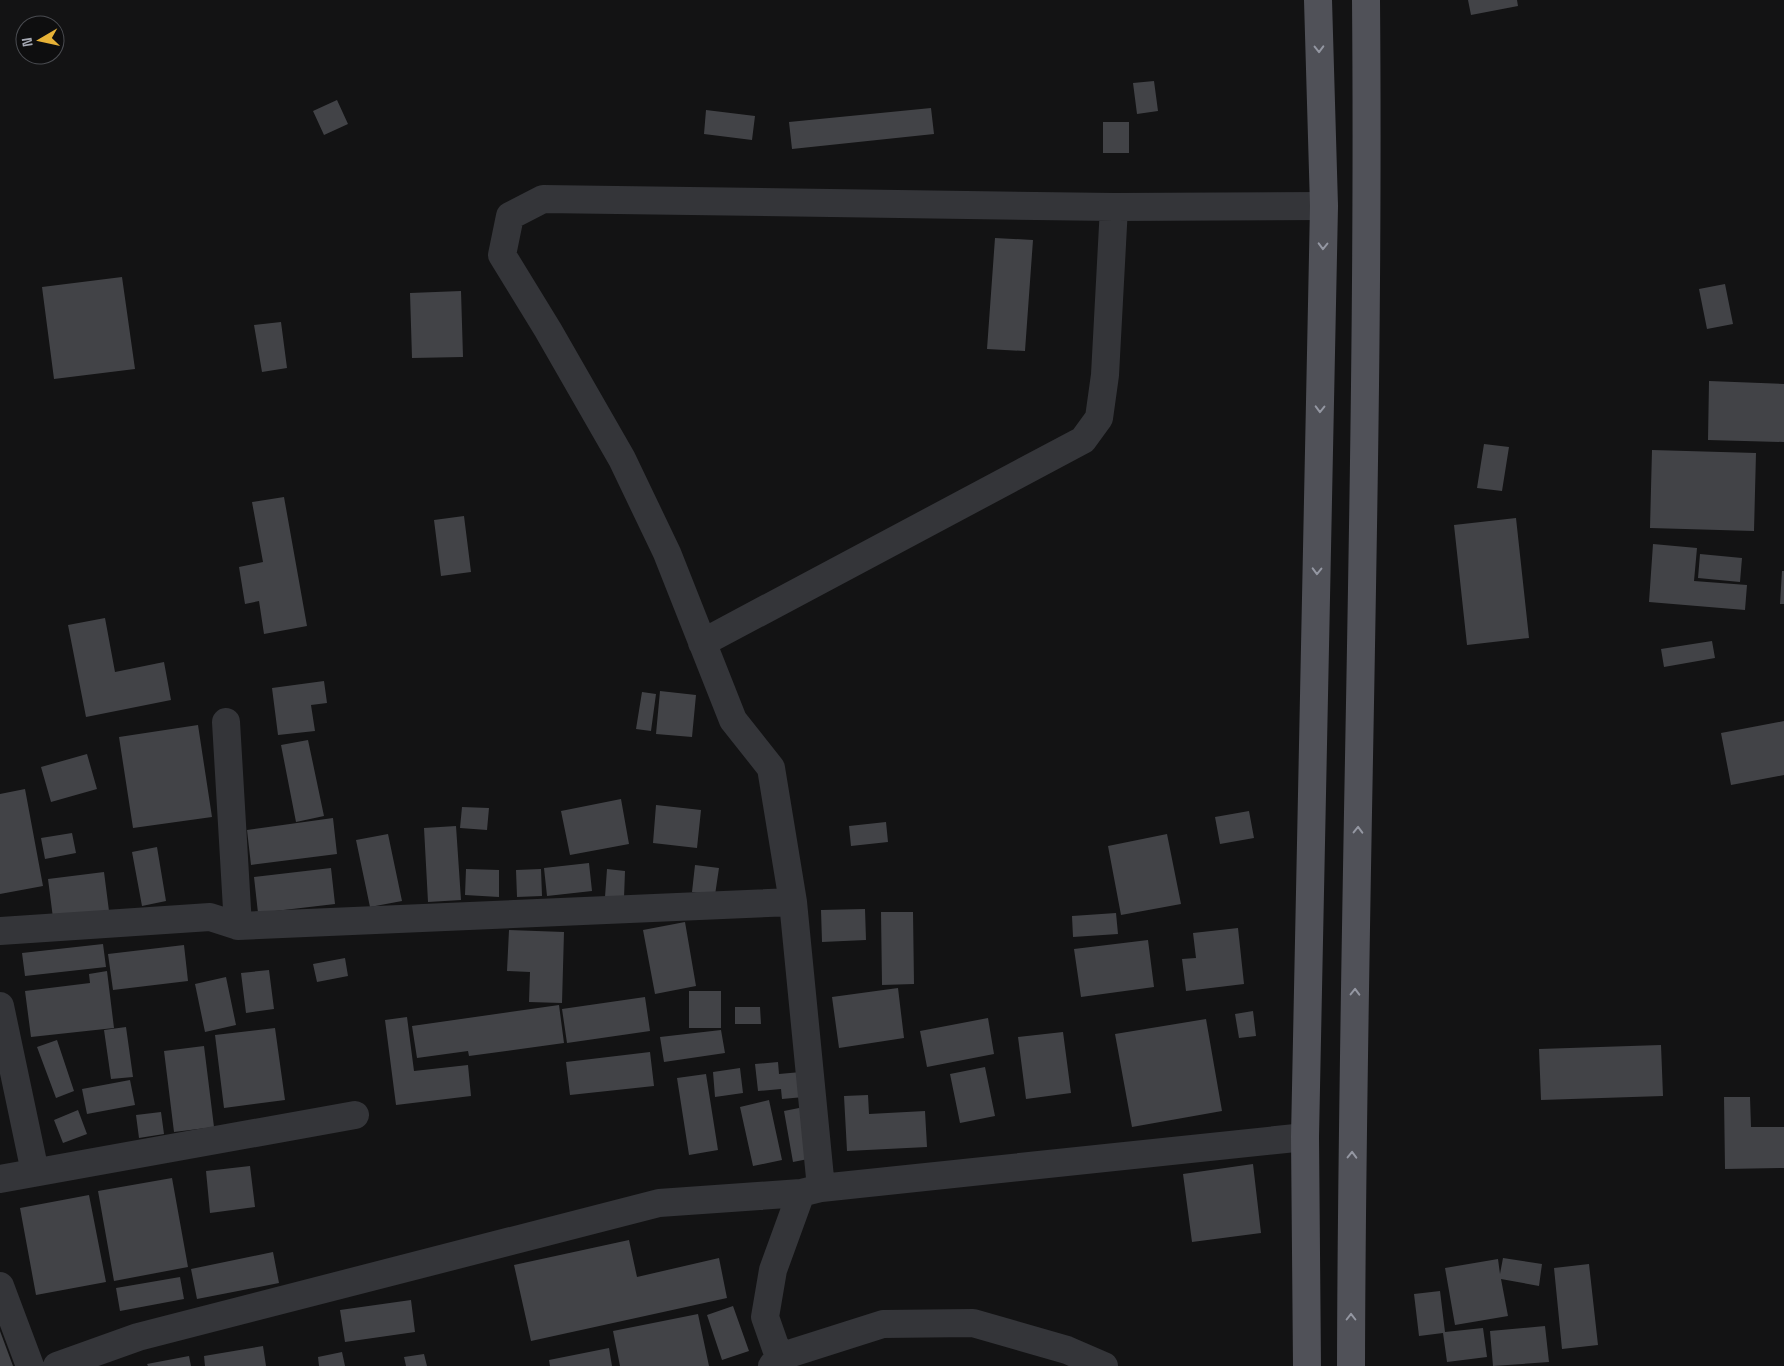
<svg xmlns="http://www.w3.org/2000/svg" width="1784" height="1366" font-family="'Space Grotesk',sans-serif">
	<style>
		.building { fill: #424347 }
		.lines { fill: none; stroke-linecap: round; stroke-linejoin: round }
		.street { stroke: #343539; stroke-width: 28 }
		.primary { stroke: #505158; stroke-width: 28 }
		.oneway { stroke: #9497a2 }
	</style>
	<rect width="100%" height="100%" fill="#131314"/>
	<path class="building" d="M 1468,0 L 1517,0 L 1518,6 L 1471,15 Z
		M 1154,81 L 1158,111 L 1137,114 L 1133,83 Z
		M 337,100 L 348,124 L 324,135 L 313,111 Z
		M 931,108 L 934,134 L 792,149 L 789,122 Z
		M 706,110 L 755,116 L 752,140 L 704,134 Z
		M 1103,122 L 1129,122 L 1129,153 L 1103,153 Z
		M 995,238 L 1033,240 L 1025,351 L 987,349 Z
		M 122,277 L 135,369 L 54,379 L 42,287 Z
		M 1725,284 L 1733,324 L 1707,329 L 1699,289 Z
		M 461,291 L 463,357 L 412,358 L 410,293 Z
		M 281,322 L 287,368 L 262,372 L 254,325 Z
		M 1709,381 L 1784,384 L 1784,442 L 1708,440 Z
		M 1484,444 L 1509,447 L 1502,491 L 1477,488 Z
		M 1652,450 L 1756,453 L 1754,531 L 1650,528 Z
		M 284,497 L 307,626 L 264,634 L 259,601 L 245,604 L 239,567 L 263,562 L 252,502 Z
		M 464,516 L 471,572 L 441,576 L 434,520 Z
		M 1516,518 L 1529,638 L 1467,645 L 1454,525 Z
		M 1653,544 L 1697,548 L 1694,581 L 1747,585 L 1745,610 L 1649,602 Z
		M 1700,554 L 1742,558 L 1740,582 L 1698,578 Z
		M 1782,571 L 1784,571 L 1784,604 L 1780,604 Z
		M 105,618 L 115,672 L 164,662 L 171,700 L 86,717 L 68,625 Z
		M 1712,641 L 1715,658 L 1664,667 L 1661,649 Z
		M 324,681 L 327,703 L 311,705 L 315,731 L 278,735 L 272,688 Z
		M 660,691 L 696,695 L 692,737 L 656,734 Z
		M 642,692 L 656,694 L 651,731 L 636,729 Z
		M 1784,721 L 1784,775 L 1731,785 L 1721,733 Z
		M 198,725 L 212,817 L 133,828 L 119,737 Z
		M 308,740 L 324,816 L 296,822 L 281,745 Z
		M 87,754 L 97,789 L 51,802 L 41,767 Z
		M 25,789 L 43,886 L 0,894 L 0,794 Z
		M 621,799 L 629,844 L 570,855 L 561,811 Z
		M 656,805 L 701,810 L 697,848 L 653,843 Z
		M 462,807 L 489,808 L 487,830 L 460,828 Z
		M 1249,811 L 1254,838 L 1220,844 L 1215,817 Z
		M 333,818 L 337,854 L 251,865 L 247,830 Z
		M 886,822 L 888,842 L 851,846 L 849,826 Z
		M 456,826 L 461,900 L 428,902 L 424,828 Z
		M 72,833 L 76,853 L 45,859 L 41,838 Z
		M 388,834 L 402,901 L 370,907 L 356,840 Z
		M 1167,834 L 1181,904 L 1121,915 L 1108,846 Z
		M 157,847 L 166,901 L 142,906 L 132,852 Z
		M 589,863 L 592,891 L 547,896 L 544,868 Z
		M 695,865 L 719,868 L 715,895 L 692,892 Z
		M 331,868 L 335,904 L 258,913 L 254,877 Z
		M 466,869 L 499,870 L 499,897 L 465,895 Z
		M 541,869 L 542,896 L 517,897 L 516,870 Z
		M 607,869 L 625,871 L 624,898 L 605,897 Z
		M 104,872 L 109,911 L 53,918 L 48,879 Z
		M 865,909 L 866,940 L 822,942 L 821,910 Z
		M 881,912 L 913,912 L 914,984 L 882,985 Z
		M 1116,913 L 1118,934 L 1073,937 L 1072,916 Z
		M 685,922 L 696,986 L 655,994 L 643,930 Z
		M 1238,928 L 1244,984 L 1186,991 L 1182,959 L 1196,958 L 1193,933 Z
		M 509,930 L 564,932 L 562,1003 L 529,1002 L 530,972 L 507,971 Z
		M 1148,940 L 1154,987 L 1081,997 L 1074,949 Z
		M 103,944 L 106,967 L 25,976 L 22,953 Z
		M 184,945 L 188,981 L 113,990 L 108,954 Z
		M 345,958 L 348,976 L 317,982 L 313,964 Z
		M 269,970 L 274,1009 L 246,1013 L 241,973 Z
		M 107,971 L 114,1028 L 31,1037 L 25,991 L 90,983 L 89,974 Z
		M 226,977 L 236,1025 L 205,1032 L 195,984 Z
		M 898,988 L 904,1038 L 839,1048 L 832,997 Z
		M 689,991 L 721,991 L 721,1028 L 689,1028 Z
		M 645,997 L 650,1031 L 567,1043 L 562,1009 Z
		M 559,1005 L 564,1043 L 469,1056 L 468,1051 L 417,1058 L 412,1026 Z
		M 735,1007 L 760,1007 L 761,1024 L 735,1024 Z
		M 1253,1011 L 1256,1036 L 1239,1038 L 1235,1014 Z
		M 407,1017 L 414,1071 L 468,1065 L 471,1096 L 396,1105 L 385,1020 Z
		M 988,1018 L 994,1054 L 927,1067 L 920,1031 Z
		M 1206,1019 L 1222,1111 L 1132,1127 L 1115,1034 Z
		M 126,1027 L 133,1077 L 111,1079 L 104,1030 Z
		M 275,1028 L 285,1100 L 224,1108 L 215,1035 Z
		M 721,1030 L 725,1053 L 664,1062 L 660,1037 Z
		M 1063,1032 L 1071,1093 L 1026,1099 L 1018,1037 Z
		M 57,1040 L 74,1091 L 56,1098 L 37,1047 Z
		M 1661,1045 L 1663,1096 L 1541,1100 L 1539,1049 Z
		M 204,1046 L 214,1127 L 174,1132 L 164,1051 Z
		M 650,1052 L 654,1086 L 570,1095 L 566,1062 Z
		M 778,1062 L 779,1074 L 801,1072 L 804,1097 L 782,1099 L 781,1089 L 758,1091 L 755,1064 Z
		M 985,1067 L 995,1116 L 960,1123 L 950,1074 Z
		M 740,1068 L 743,1093 L 715,1097 L 713,1072 Z
		M 706,1074 L 718,1150 L 689,1155 L 677,1078 Z
		M 130,1080 L 135,1105 L 87,1114 L 82,1089 Z
		M 868,1095 L 869,1114 L 925,1111 L 927,1147 L 847,1151 L 844,1096 Z
		M 1724,1097 L 1750,1097 L 1751,1127 L 1784,1127 L 1784,1168 L 1725,1169 Z
		M 769,1100 L 782,1160 L 753,1166 L 740,1107 Z
		M 804,1107 L 813,1158 L 793,1162 L 784,1111 Z
		M 78,1110 L 87,1134 L 63,1143 L 54,1120 Z
		M 161,1112 L 164,1134 L 139,1138 L 136,1115 Z
		M 1253,1164 L 1261,1233 L 1192,1242 L 1183,1174 Z
		M 250,1166 L 255,1207 L 210,1213 L 206,1171 Z
		M 172,1178 L 188,1267 L 114,1281 L 98,1191 Z
		M 89,1195 L 106,1282 L 36,1295 L 20,1208 Z
		M 629,1240 L 637,1277 L 719,1258 L 727,1298 L 531,1341 L 514,1265 Z
		M 273,1252 L 279,1283 L 197,1299 L 191,1269 Z
		M 1503,1258 L 1542,1264 L 1539,1286 L 1501,1279 L 1508,1316 L 1455,1325 L 1445,1268 L 1498,1259 L 1500,1274 Z
		M 1589,1264 L 1598,1345 L 1562,1349 L 1554,1268 Z
		M 180,1277 L 184,1299 L 120,1311 L 116,1288 Z
		M 1440,1291 L 1445,1332 L 1483,1328 L 1487,1357 L 1447,1362 L 1443,1333 L 1419,1336 L 1414,1294 Z
		M 411,1300 L 415,1332 L 345,1342 L 340,1310 Z
		M 733,1306 L 749,1351 L 722,1360 L 707,1315 Z
		M 698,1314 L 709,1366 L 620,1366 L 613,1331 Z
		M 1545,1326 L 1549,1362 L 1493,1366 L 1490,1331 Z
		M 0,1331 L 13,1366 L 0,1366 Z
		M 263,1346 L 266,1366 L 205,1366 L 204,1356 Z
		M 609,1348 L 612,1366 L 550,1366 L 549,1360 Z
		M 342,1352 L 345,1366 L 319,1366 L 318,1357 Z
		M 424,1354 L 427,1366 L 406,1366 L 404,1357 Z
		M 189,1356 L 191,1366 L 148,1366 L 147,1364 Z"/>
	<g class="lines">
		<path class="street" d="M 702,643 L 1083,440 L 1099,418 L 1105,375 L 1114,207
			M 226,722 L 238,926
			M 0,931 L 210,917 L 238,926 L 793,902
			M 0,1006 L 35,1172
			M 0,1179 L 355,1115
			M 821,1188 L 793,902 L 771,768 L 733,720 L 667,553 L 622,459 L 548,330 L 502,255 L 510,216 L 543,199 L 1114,207 L 1324,206
			M 0,1286 L 30,1366
			M 779,1357 L 765,1317 L 773,1270 L 801,1193
			M 57,1366 L 138,1337 L 659,1203 L 801,1193 L 821,1188 L 1305,1137
			M 772,1366 L 779,1357 L 883,1324 L 973,1323 L 1067,1350 L 1104,1366"/>
		<path class="primary" d="M 1307,1366 L 1305,1137 L 1324,206 L 1318,0
			M 1351,1366 C 1352,911 1370,455 1366,0"/>
	</g>
	<defs><path id="oneway-chevron" d="M-2-3.5L2.5 0L-2 3.5" fill="none" stroke-width="1.6" stroke-linecap="round" stroke-linejoin="round" transform="scale(1.25)"/></defs>
	<g class="oneway">
		<use href="#oneway-chevron" transform="translate(1319 49) rotate(89)"/>
		<use href="#oneway-chevron" transform="translate(1323 246) rotate(91)"/>
		<use href="#oneway-chevron" transform="translate(1320 409) rotate(91)"/>
		<use href="#oneway-chevron" transform="translate(1317 571) rotate(91)"/>
		<use href="#oneway-chevron" transform="translate(1358 830) rotate(-89)"/>
		<use href="#oneway-chevron" transform="translate(1355 992) rotate(-89)"/>
		<use href="#oneway-chevron" transform="translate(1352 1155) rotate(-89)"/>
		<use href="#oneway-chevron" transform="translate(1351 1317) rotate(-90)"/>
	</g>
	<g transform="translate(40 40) rotate(261)"><circle r="24" fill="#0e0e0f" stroke="#4a4c51"/>
	<path d="M0-4L9 19L0 12L-9 19Z" fill="#e7b237"/>
	<text y="-8" font-size="14" font-weight="bold" text-anchor="middle" fill="#a5a9b4">N</text>
	</g>
</svg>
